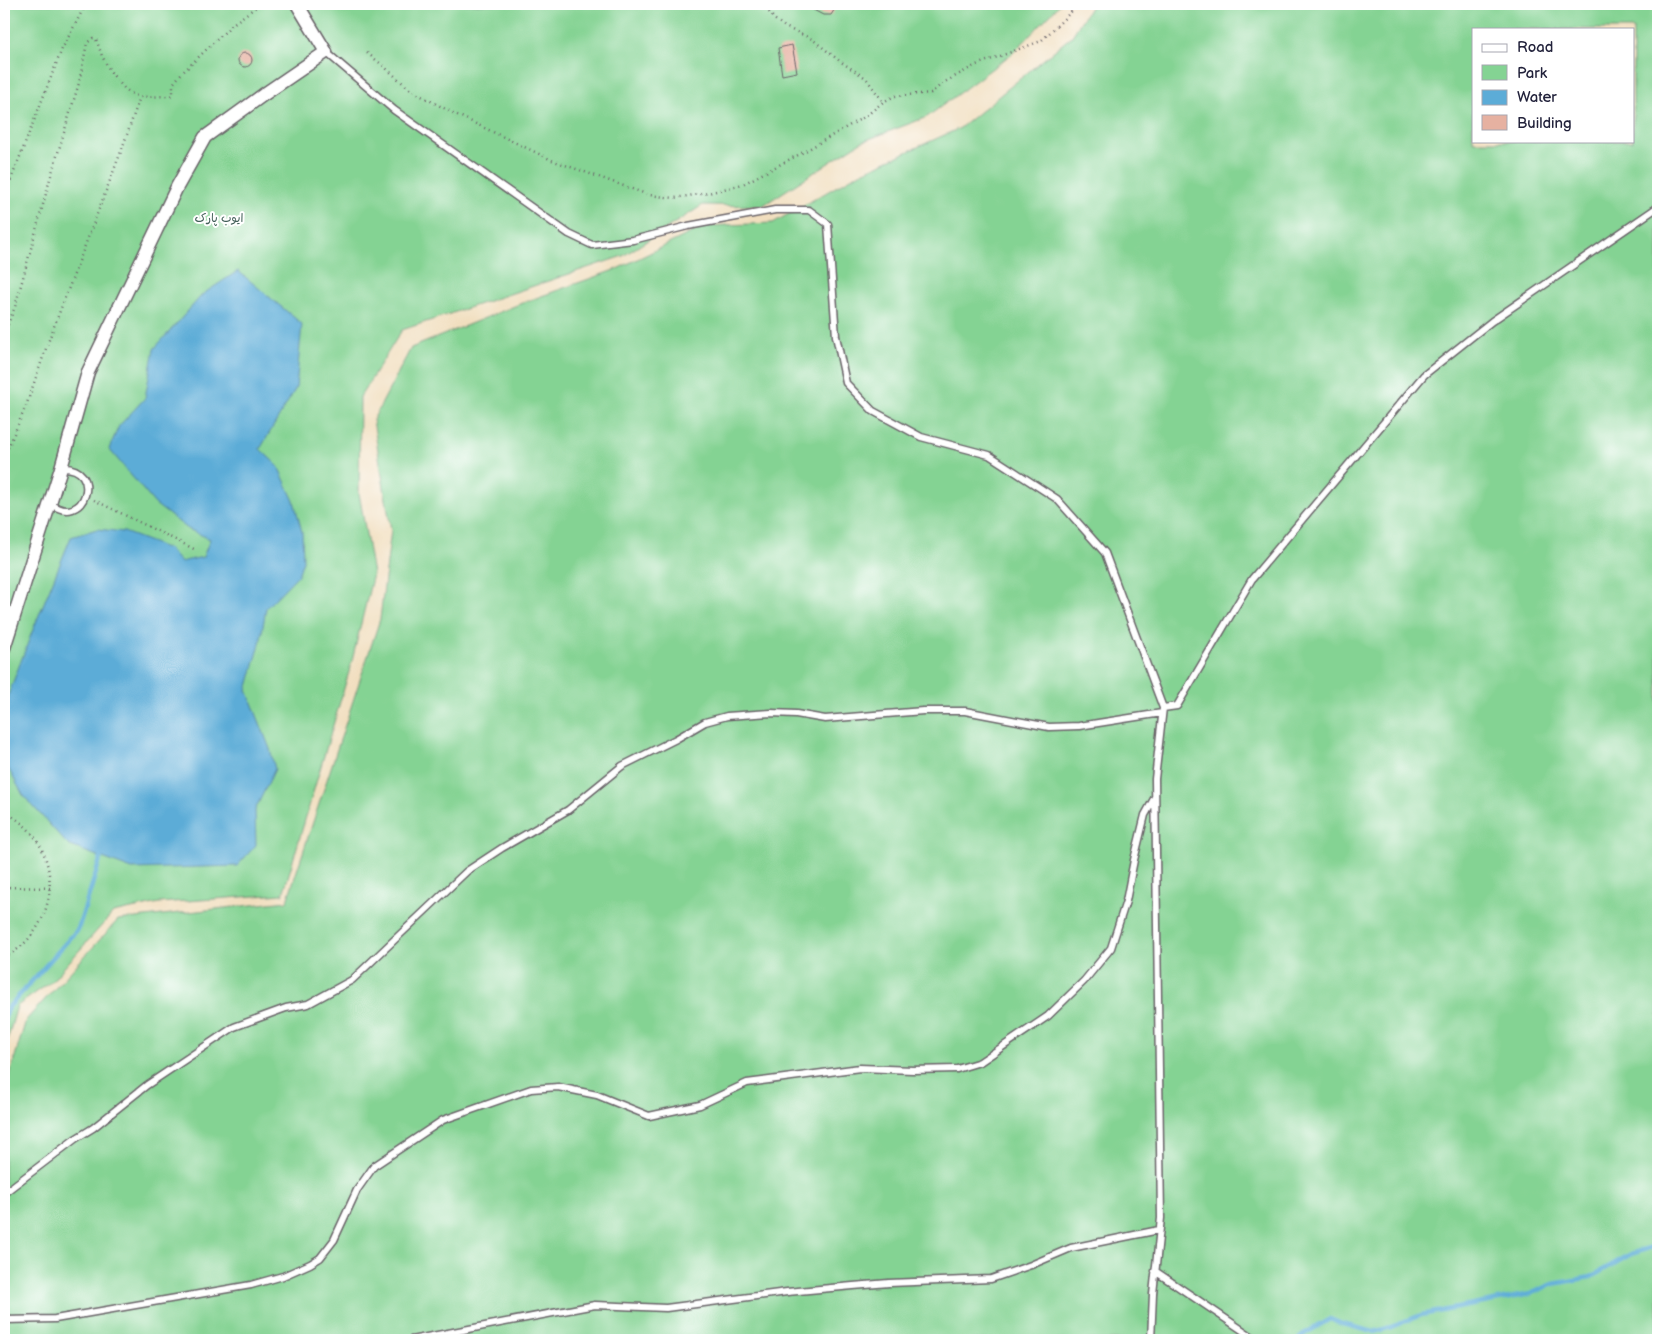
<svg xmlns="http://www.w3.org/2000/svg" width="1662" height="1344" font-family="'Balsamiq Sans','Playpen Sans Arabic',sans-serif">
	<style>
		.green { fill: #84d393; stroke: #537a67; fill-rule: evenodd }
		.water { fill: #5cacd7; stroke: #3f6789 }
		.lines { fill: none; stroke-linecap: round; stroke-linejoin: round }
		.stream { stroke: #5cacd7; stroke-width: 4.5 }
		.building { fill: #e6b1a1 }
		.lane-casing { stroke: #6a6469; stroke-width: 9 }
		.street-casing { stroke: #6a6469; stroke-width: 15 }
		.path { stroke: #6a6469; stroke-width: 2.5; stroke-dasharray: 1 4; stroke-linecap: butt }
		.lane { stroke: #fff; stroke-width: 6 }
		.street { stroke: #fff; stroke-width: 12 }
		.labels { text-anchor: middle; dominant-baseline: central; stroke-width: 4; stroke-linejoin: round; paint-order: stroke }
		.park-label { font-size: 12px; fill: #44605a; stroke: #fff }
	</style>
	<rect width="100%" height="100%" fill="#fff"/>
	<filter id="ink" filterUnits="userSpaceOnUse"><feTurbulence type="fractalNoise" baseFrequency=".02" numOctaves="2"/><feDisplacementMap in="SourceGraphic" scale="10" xChannelSelector="R" yChannelSelector="G"/><feConvolveMatrix kernelMatrix="1 2 1 2 8 2 1 2 1" color-interpolation-filters="sRGB"/></filter>
	<filter id="wash" filterUnits="userSpaceOnUse"><feTurbulence type="fractalNoise" baseFrequency=".0096" numOctaves="4" result="noise"/><feDisplacementMap in="SourceGraphic" scale="20" xChannelSelector="R" yChannelSelector="G"/><feGaussianBlur stdDeviation="1.12" result="paint"/><feColorMatrix in="noise" values="0 0 0 0 0 0 0 0 0 0 0 0 0 0 0 0 0 1.4 0 .05"/><feComposite in="paint" operator="in"/></filter>
	<g filter="url(#wash)">
		<rect width="100%" height="100%" fill="#f1debe"/>
		<path class="green" d="M 4,4 L 1060,4 L 1014,52 L 927,117 L 861,142 L 762,206 L 703,205 L 623,256 L 402,330 L 360,397 L 359,493 L 373,574 L 351,665 L 283,894 L 159,903 L 113,913 L 51,982 L 17,1006 L 4,1052 Z
			M 1092,4 L 1658,4 L 1658,1340 L 4,1340 L 4,1093 L 26,1020 L 118,920 L 287,901 L 380,619 L 391,530 L 373,420 L 411,348 L 522,303 L 617,269 L 705,226 L 773,223 L 860,173 L 960,128 L 1072,36 ZM 1473,29 L 1633,29 L 1633,141 L 1473,141 Z"/>
		<path class="water" d="M 238,271 L 302,324 L 296,388 L 260,449 L 278,466 L 294,501 L 302,532 L 303,561 L 298,575 L 266,608 L 260,644 L 247,690 L 270,749 L 275,769 L 255,810 L 256,845 L 237,866 L 132,869 L 68,845 L 23,795 L 4,761 L 4,706 L 32,632 L 71,537 L 97,529 L 124,532 L 169,549 L 180,562 L 203,557 L 210,539 L 188,529 L 155,504 L 109,449 L 119,426 L 145,398 L 154,349 L 203,294 Z"/>
		<g class="lines">
			<path class="stream" d="M 4,1020 L 8,1008 L 78,929 L 101,857
				M 4,1331 L 20,1340
				M 1299,1340 L 1304,1334 L 1330,1319 L 1342,1324 L 1374,1332 L 1391,1327 L 1421,1315 L 1530,1294 L 1553,1284 L 1591,1277 L 1631,1254 L 1658,1245"/>
		</g>
		<g id="blocks">
			<path class="building" d="M 802,4 L 838,4 L 831,15 L 823,15 Z
				M 792,45 L 797,72 L 782,75 L 778,48 Z
				M238 60a7 7 0 1 1 14 0a7 7 0 1 1-14 0Z"/>
		</g>
	</g>
	<g filter="url(#ink)">
		<use href="#blocks" fill-opacity="0" stroke="#6a6469" stroke-width="1"/>
		<g class="lines">
			<g class="lane-casing">
				<path id="lane" d="M 326,52 L 394,110 L 569,234 L 592,245 L 633,240 L 688,226 L 775,210 L 809,210 L 828,224 L 836,336 L 846,383 L 873,411 L 921,437 L 989,455 L 1057,499 L 1105,553 L 1163,708 L 1155,779 L 1161,1218 L 1153,1294 L 1151,1340
					M 50,503 C 85,531 105,465 61,468
					M 1163,708 L 1177,706 L 1252,579 L 1424,375 L 1492,321 L 1658,207
					M 4,1193 L 75,1139 L 93,1128 L 147,1085 L 234,1027 L 286,1008 L 308,1004 L 352,980 L 467,871 L 502,848 L 568,810 L 622,766 L 676,739 L 705,722 L 727,716 L 771,713 L 796,714 L 825,719 L 923,711 L 965,711 L 1049,727 L 1079,726 L 1162,713
					M 1155,1271 L 1257,1340
					M 4,1308 L 7,1320
					M 4,1320 L 55,1319 L 251,1285 L 283,1276 L 310,1264 L 320,1258 L 334,1240 L 357,1190 L 374,1166 L 443,1120 L 531,1089 L 558,1087 L 597,1095 L 649,1116 L 700,1105 L 747,1083 L 860,1068 L 913,1070 L 957,1069 L 980,1062 L 1048,1016 L 1084,981 L 1111,948 L 1126,901 L 1134,860 L 1145,815 L 1155,797
					M 411,1340 L 595,1305 L 666,1308 L 787,1292 L 853,1286 L 889,1283 L 991,1279 L 1031,1265 L 1071,1248 L 1159,1230"/>
			</g>
			<g class="street-casing">
				<path id="street" d="M 4,648 L 61,468 L 88,372 L 177,187 L 205,137 L 263,95 L 326,52 L 297,4"/>
			</g>
			<path class="path" d="M 763,4 L 774,19 L 785,27 L 812,39 L 841,62 L 866,78 L 883,102
				M 367,53 L 380,63 L 412,91 L 455,114 L 554,161 L 649,195 L 674,198 L 708,193 L 743,184 L 800,154 L 866,116 L 883,102 L 895,96 L 931,93 L 943,83 L 976,65 L 1041,41 L 1074,9 L 1077,4
				M 4,194 L 12,177 L 62,49 L 86,4
				M 4,334 L 15,307 L 50,179 L 79,83 L 87,43 L 93,38 L 96,39 L 102,56 L 110,71 L 116,79 L 125,89 L 134,95 L 140,97 L 170,96 L 173,94 L 173,84 L 181,74 L 234,23 L 260,4
				M 4,457 L 26,406 L 50,337 L 122,149 L 140,97
				M 94,500 L 194,549
				M 4,812 C 52,834 64,896 31,936 C 24,945 14,953 4,957
				M 4,887 L 51,888"/>
			<use href="#lane" class="lane"/>
			<use href="#street" class="street"/>
		</g>
	</g>
	<g class="labels">
		<g class="park-label">
			<text x="219" y="218">ایوب پارک</text>
		</g>
	</g>
	<rect width="1662" height="1344" fill="none" stroke="#fff" stroke-width="20"/>
	<rect x="1472" y="28" width="162" height="115" fill="#ffffff" stroke="#a7a7b1"/>
	<rect x="1482" y="44" width="25" height="8" fill="#ffffff" stroke="#a7a7b1"/>
	<text x="1517" y="52" font-size="15" fill="#22223b">Road</text>
	<rect x="1482" y="65" width="25" height="15" fill="#84d393" stroke="#a7a7b1"/>
	<text x="1517" y="78" font-size="15" fill="#22223b">Park</text>
	<rect x="1482" y="90" width="25" height="15" fill="#5cacd7" stroke="#a7a7b1"/>
	<text x="1517" y="102" font-size="15" fill="#22223b">Water</text>
	<rect x="1482" y="115" width="25" height="15" fill="#e6b1a1" stroke="#a7a7b1"/>
	<text x="1517" y="128" font-size="15" fill="#22223b">Building</text>
</svg>
